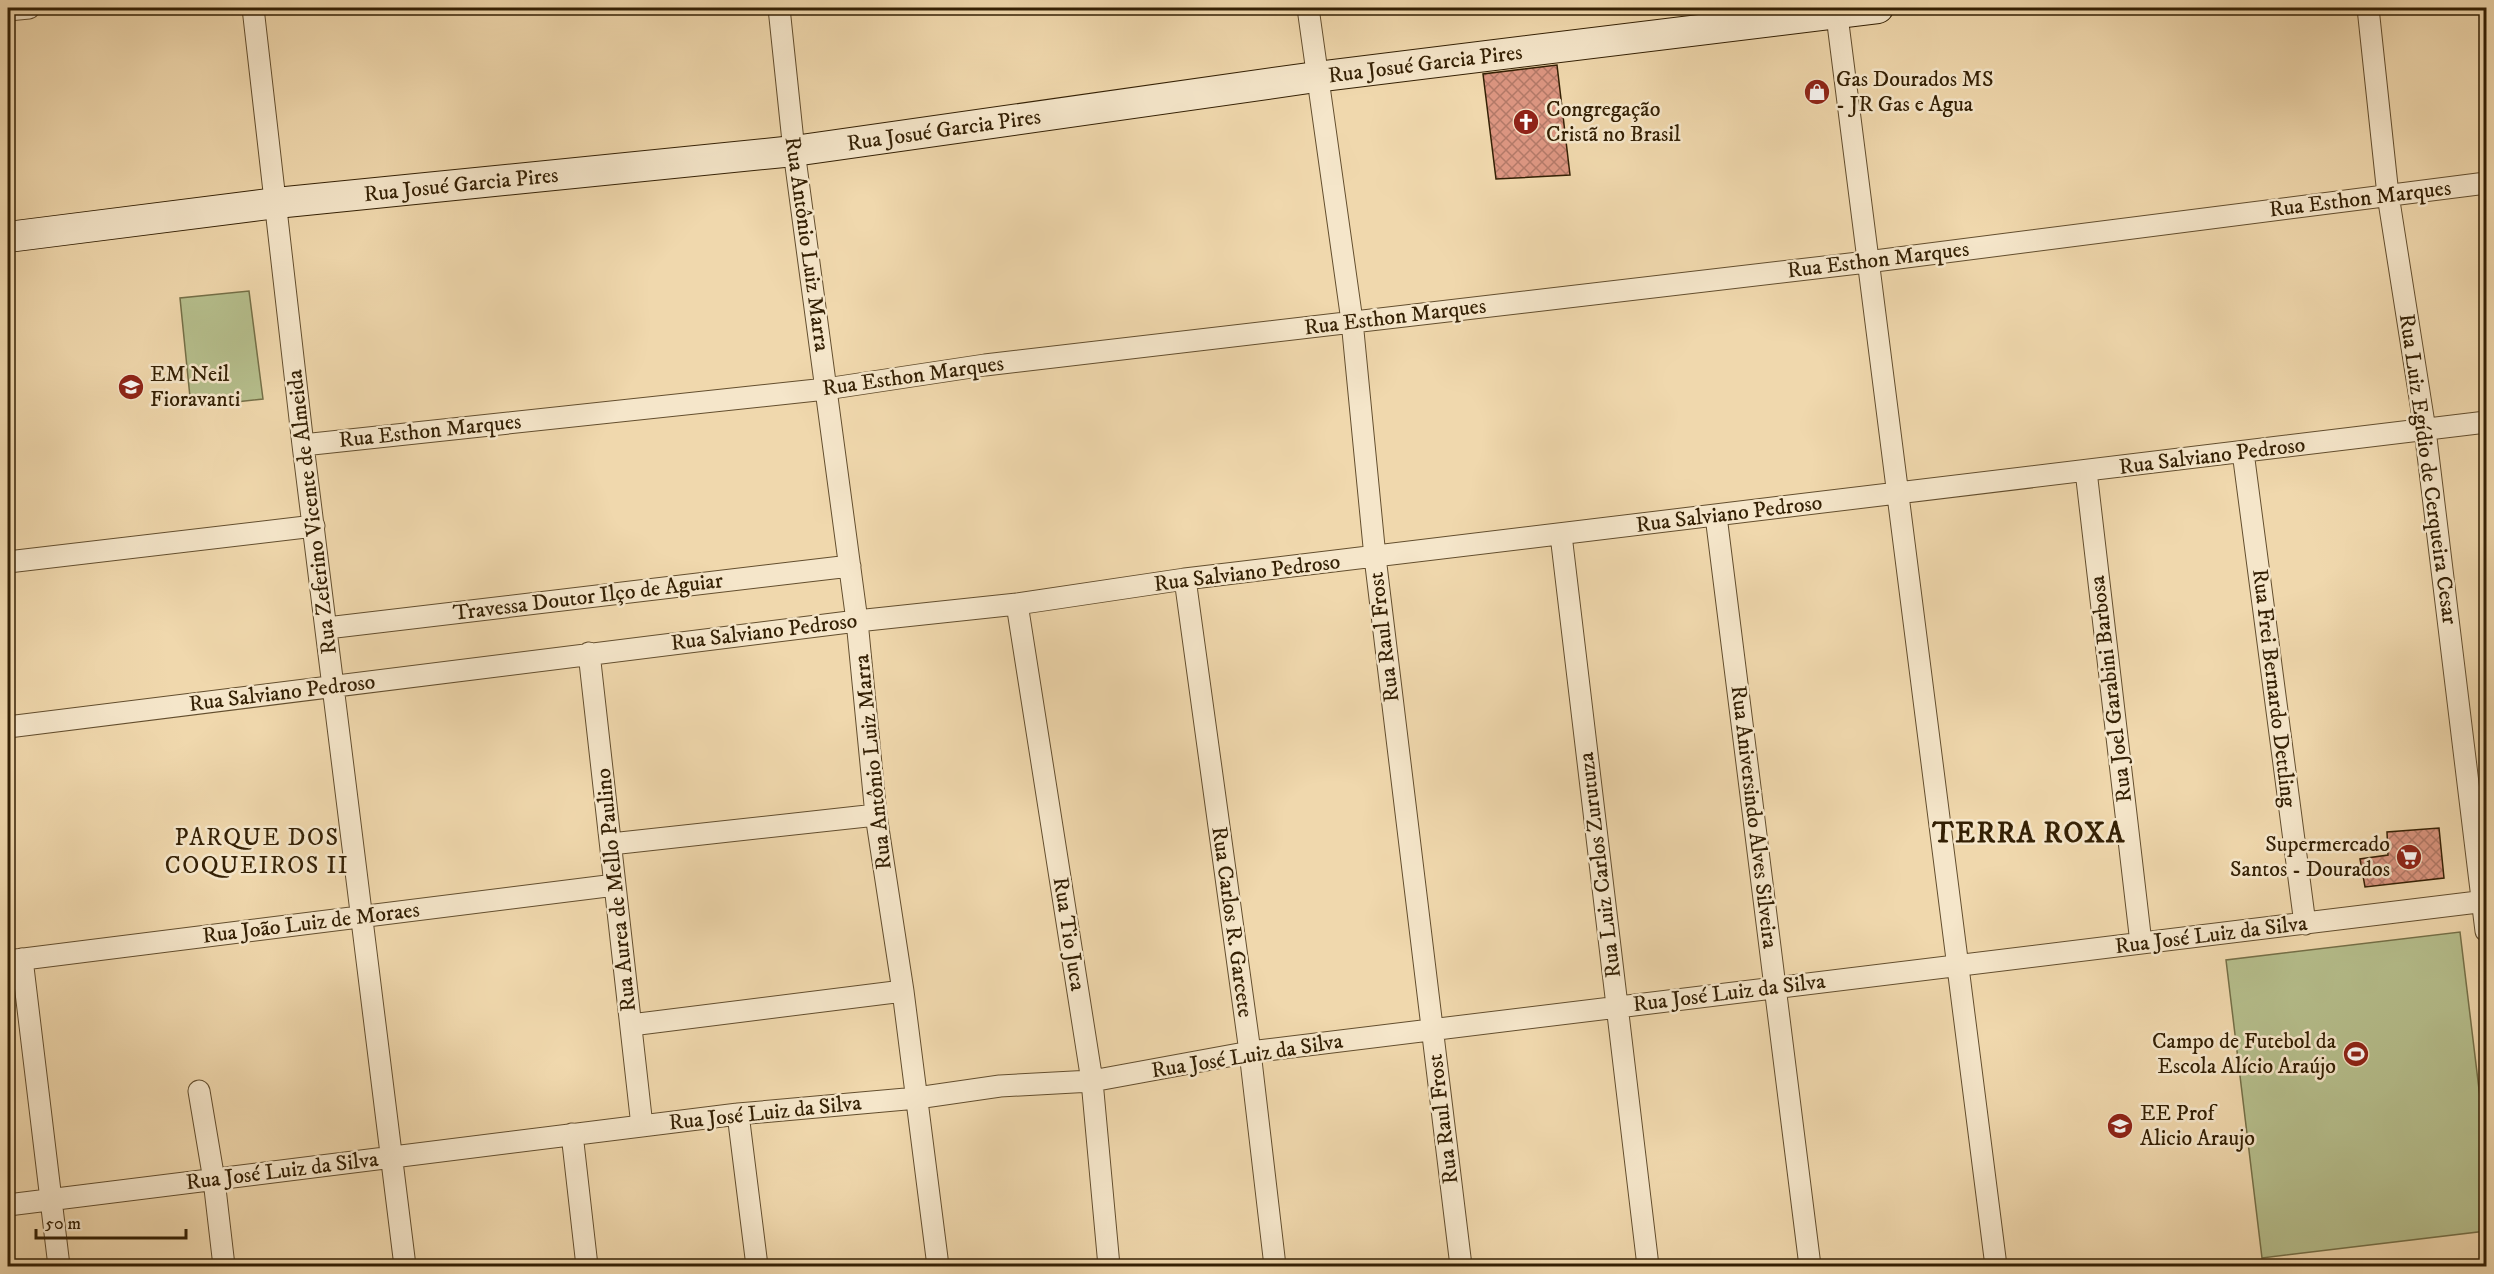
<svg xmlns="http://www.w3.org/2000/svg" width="2494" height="1274" font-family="'IM FELL DW Pica',serif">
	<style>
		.garden { fill: #b6bf8d; stroke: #757048; stroke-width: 1.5 }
		.building { fill: url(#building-cross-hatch); stroke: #342004; stroke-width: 1.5 }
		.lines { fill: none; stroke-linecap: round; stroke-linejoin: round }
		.street-casing { stroke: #634e2e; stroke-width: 23 }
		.secondary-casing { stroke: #342004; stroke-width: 32 }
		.street { stroke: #f5e6ca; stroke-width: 21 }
		.secondary { stroke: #f5e6ca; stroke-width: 30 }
		.labels { text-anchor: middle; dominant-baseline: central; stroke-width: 5; stroke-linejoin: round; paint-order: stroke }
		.street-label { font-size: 22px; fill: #342004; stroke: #f5e6ca }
		.poi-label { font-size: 22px; fill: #342004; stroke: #f5e6ca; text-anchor: start }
		.neighbourhood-label { font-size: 24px; letter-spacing: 1.5px; fill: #342004; stroke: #f5e6ca }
		.district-label { font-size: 28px; font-weight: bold; letter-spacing: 1.5px; fill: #342004; stroke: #f5e6ca }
	</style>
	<defs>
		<pattern id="building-cross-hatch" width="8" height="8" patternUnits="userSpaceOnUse" patternTransform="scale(1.5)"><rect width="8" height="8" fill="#db9580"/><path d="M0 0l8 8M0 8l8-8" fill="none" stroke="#b27967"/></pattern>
	</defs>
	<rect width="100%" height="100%" fill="#f0d8ad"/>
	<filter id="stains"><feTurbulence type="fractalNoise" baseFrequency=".00333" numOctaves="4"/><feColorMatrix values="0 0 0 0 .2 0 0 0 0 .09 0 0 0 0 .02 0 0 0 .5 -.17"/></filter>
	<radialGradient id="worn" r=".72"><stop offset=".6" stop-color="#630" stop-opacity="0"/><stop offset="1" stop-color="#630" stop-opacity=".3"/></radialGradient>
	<path class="garden" d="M 249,291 L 263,399 L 191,407 L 180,298 Z
		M 2460,932 L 2486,1147 L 2486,1231 L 2262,1258 L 2226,960 Z"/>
	<path class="building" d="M 1557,65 L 1570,175 L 1496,179 L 1483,74 Z
		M 2439,828 L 2444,878 L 2365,887 L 2360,859 L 2388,855 L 2387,832 Z"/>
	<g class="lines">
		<g class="street-casing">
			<path id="street" d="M 253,8 L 303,445 L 405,1266
				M 779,8 L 794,151 L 857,621 L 876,815 L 903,991 L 938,1266
				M 1308,8 L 1352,321 L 1375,557 L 1461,1266
				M 1836,8 L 1996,1266
				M 2368,8 L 2388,195 L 2425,430 L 2486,931
				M 8,10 L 29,8
				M 303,445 L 826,389 L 985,365 L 1867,262 L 2486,183
				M 2243,452 L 2305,924
				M 2086,471 L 2141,943
				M 1716,516 L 1810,1266
				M 1561,535 L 1648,1266
				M 8,562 L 314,526
				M 1185,579 L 1250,1052 L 1275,1266
				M 1017,604 L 1092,1081 L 1109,1266
				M 327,628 L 850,566
				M 589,653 L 642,1126
				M 8,727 L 857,621 L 1017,604 L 1185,579 L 2486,422
				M 611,844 L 876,815
				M 22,959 L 59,1266
				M 8,961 L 615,885
				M 631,1025 L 903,991
				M 199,1091 L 214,1180 L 224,1266
				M 738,1114 L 757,1266
				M 572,1134 L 587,1266
				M 8,1205 L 738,1114 L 917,1098 L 1000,1086 L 1092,1081 L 1250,1052 L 2486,901"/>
		</g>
		<g class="secondary-casing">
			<g id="secondary">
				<path id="s1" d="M 8,237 L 276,203 L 794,151 L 1316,77 L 1878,8"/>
			</g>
		</g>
		<use href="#street" class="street"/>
		<use href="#secondary" class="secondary"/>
	</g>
	<defs>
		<g id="shop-disc" transform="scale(1.35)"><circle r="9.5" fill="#8f2418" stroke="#f5e6ca"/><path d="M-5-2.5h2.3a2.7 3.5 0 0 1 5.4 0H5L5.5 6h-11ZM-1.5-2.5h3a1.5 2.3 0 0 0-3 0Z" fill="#fff"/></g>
		<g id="church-disc" transform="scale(1.35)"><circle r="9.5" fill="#8f2418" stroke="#f5e6ca"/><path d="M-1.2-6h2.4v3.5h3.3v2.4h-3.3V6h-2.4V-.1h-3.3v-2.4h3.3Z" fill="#fff"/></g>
		<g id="school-disc" transform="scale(1.35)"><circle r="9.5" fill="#8f2418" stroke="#f5e6ca"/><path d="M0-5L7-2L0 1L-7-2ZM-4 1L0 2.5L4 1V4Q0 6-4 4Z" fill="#fff"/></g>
		<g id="supermarket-disc" transform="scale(1.35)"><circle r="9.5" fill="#8f2418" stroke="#f5e6ca"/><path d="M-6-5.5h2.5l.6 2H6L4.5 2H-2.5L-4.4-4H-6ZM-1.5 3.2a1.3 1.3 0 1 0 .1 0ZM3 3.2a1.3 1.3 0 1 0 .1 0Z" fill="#fff"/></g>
		<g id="stadium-disc" transform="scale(1.35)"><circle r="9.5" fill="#8f2418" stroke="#f5e6ca"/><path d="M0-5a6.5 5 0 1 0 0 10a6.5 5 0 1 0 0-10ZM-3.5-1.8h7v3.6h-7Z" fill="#fff"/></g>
	</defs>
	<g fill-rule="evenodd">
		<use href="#shop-disc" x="1817" y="92"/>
		<use href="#church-disc" x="1526" y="122"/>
		<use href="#school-disc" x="131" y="387"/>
		<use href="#supermarket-disc" x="2409" y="857"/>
		<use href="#stadium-disc" x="2356" y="1054"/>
		<use href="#school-disc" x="2120" y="1126"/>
	</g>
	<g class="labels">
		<g class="street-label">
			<text stroke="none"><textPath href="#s1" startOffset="1428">Rua Josué Garcia Pires</textPath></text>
			<text stroke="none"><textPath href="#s1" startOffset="942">Rua Josué Garcia Pires</textPath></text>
			<text stroke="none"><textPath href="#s1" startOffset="456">Rua Josué Garcia Pires</textPath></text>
			<text transform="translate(2360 199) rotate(-7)">Rua Esthon Marques</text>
			<text transform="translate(807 244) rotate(82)">Rua Antônio Luiz Marra</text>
			<text transform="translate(1878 260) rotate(-7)">Rua Esthon Marques</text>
			<text transform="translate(1395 317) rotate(-7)">Rua Esthon Marques</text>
			<text transform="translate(913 376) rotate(-8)">Rua Esthon Marques</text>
			<text transform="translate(430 431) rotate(-6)">Rua Esthon Marques</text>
			<text transform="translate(2212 456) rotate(-7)">Rua Salviano Pedroso</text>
			<text transform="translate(2428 469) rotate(82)">Rua Luiz Egídio de Cerqueira Cesar</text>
			<text transform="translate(312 512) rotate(-97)">Rua Zeferino Vicente de Almeida</text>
			<text transform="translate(1729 514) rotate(-7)">Rua Salviano Pedroso</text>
			<text transform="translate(1247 573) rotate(-7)">Rua Salviano Pedroso</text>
			<text transform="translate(588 597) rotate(-7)">Travessa Doutor Ilço de Aguiar</text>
			<text transform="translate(764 632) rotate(-7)">Rua Salviano Pedroso</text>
			<text transform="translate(1384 637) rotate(-97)">Rua Raul Frost</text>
			<text transform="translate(2274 688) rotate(83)">Rua Frei Bernardo Dettling</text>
			<text transform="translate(2111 689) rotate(-97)">Rua Joel Garabini Barbosa</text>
			<text transform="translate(282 693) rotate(-7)">Rua Salviano Pedroso</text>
			<text transform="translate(873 762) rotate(-96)">Rua Antônio Luiz Marra</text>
			<text transform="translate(1754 817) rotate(83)">Rua Aniversindo Alves Silveira</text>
			<text transform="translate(1600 865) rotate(-97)">Rua Luiz Carlos Zurutuza</text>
			<text transform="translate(616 890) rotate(-96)">Rua Aurea de Mello Paulino</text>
			<text transform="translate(1232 922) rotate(82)">Rua Carlos R. Garcete</text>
			<text transform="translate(311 923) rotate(-7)">Rua João Luiz de Moraes</text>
			<text transform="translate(1069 934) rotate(81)">Rua Tio Juca</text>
			<text transform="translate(2211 935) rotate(-7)">Rua José Luiz da Silva</text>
			<text transform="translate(1729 993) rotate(-7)">Rua José Luiz da Silva</text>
			<text transform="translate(1247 1056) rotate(-9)">Rua José Luiz da Silva</text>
			<text transform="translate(765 1113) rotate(-6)">Rua José Luiz da Silva</text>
			<text transform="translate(1443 1119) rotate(-97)">Rua Raul Frost</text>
			<text transform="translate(282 1171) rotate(-7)">Rua José Luiz da Silva</text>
		</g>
		<g class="poi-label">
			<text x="1836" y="79">Gas Dourados MS<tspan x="1836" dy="25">- JR Gas e Agua</tspan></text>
			<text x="1546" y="109">Congregação<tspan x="1546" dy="25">Cristã no Brasil</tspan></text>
			<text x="150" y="374">EM Neil<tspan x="150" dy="25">Fioravanti</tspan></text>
			<text x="2390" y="844" text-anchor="end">Supermercado<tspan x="2390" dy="25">Santos - Dourados</tspan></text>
			<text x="2336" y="1041" text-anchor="end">Campo de Futebol da<tspan x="2336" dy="25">Escola Alício Araújo</tspan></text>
			<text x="2140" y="1113">EE Prof<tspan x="2140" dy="25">Alicio Araujo</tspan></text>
		</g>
		<g class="neighbourhood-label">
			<text x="257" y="838">PARQUE DOS<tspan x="257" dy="28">COQUEIROS II</tspan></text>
		</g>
		<g class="district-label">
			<text x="2029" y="833">TERRA ROXA</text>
		</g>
	</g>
	<rect width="2494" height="1274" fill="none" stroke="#f0d8ad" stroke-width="30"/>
	<rect x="9" y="9" width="2476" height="1256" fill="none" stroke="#342004" stroke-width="3"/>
	<rect x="15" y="15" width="2464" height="1244" fill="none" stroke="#342004" stroke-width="1.5"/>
	<path d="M36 1229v9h150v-9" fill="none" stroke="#342004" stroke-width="3"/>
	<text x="45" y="1229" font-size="18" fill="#342004" stroke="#f5e6ca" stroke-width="4.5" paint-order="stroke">50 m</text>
	<rect width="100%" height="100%" filter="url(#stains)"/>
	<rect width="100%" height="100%" fill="url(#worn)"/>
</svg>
